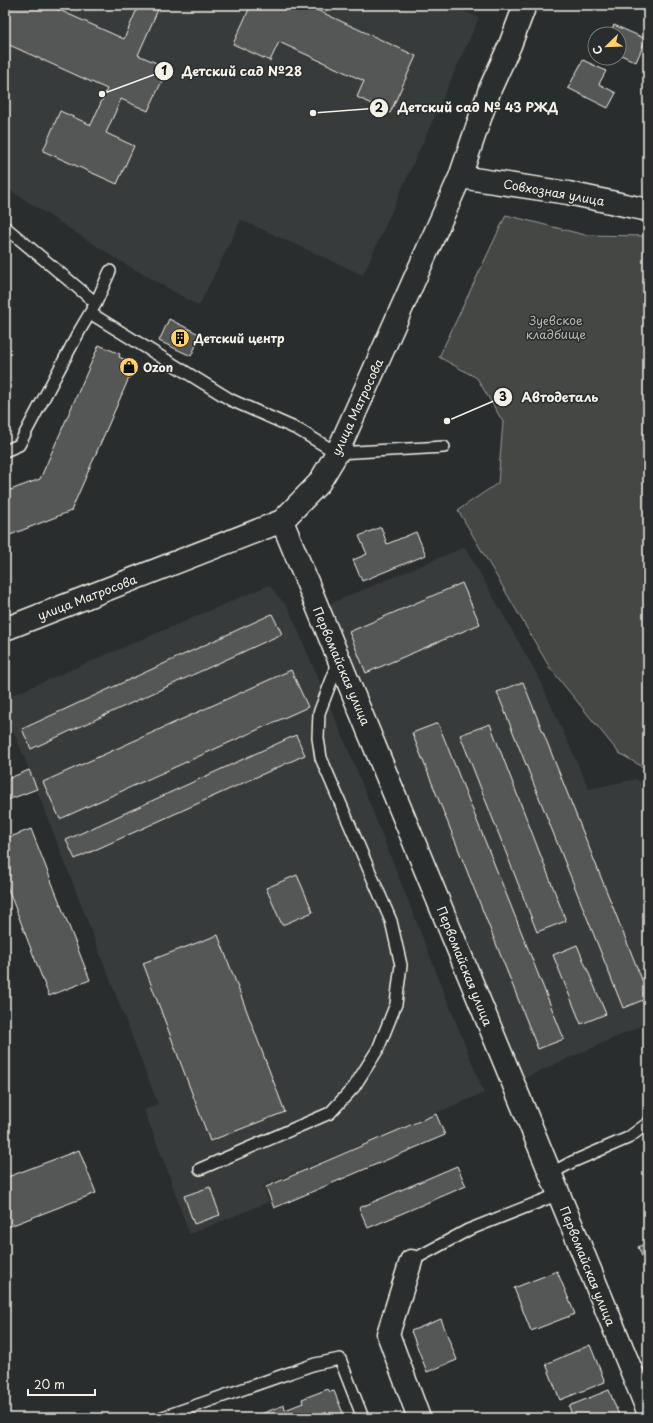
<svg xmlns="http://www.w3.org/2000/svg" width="653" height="1423" font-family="'Playpen Sans',sans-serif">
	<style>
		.built { fill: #373a3a }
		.green { fill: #444645; stroke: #9c9c96 }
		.building { fill: #555756; stroke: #f4f1e8 }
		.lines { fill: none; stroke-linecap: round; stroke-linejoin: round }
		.lane-casing { stroke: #f4f1e8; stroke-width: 14 }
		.street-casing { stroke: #f4f1e8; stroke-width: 25 }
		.secondary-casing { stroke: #f4f1e8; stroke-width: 25 }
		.lane { stroke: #2a2d2e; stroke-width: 11 }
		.street { stroke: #2a2d2e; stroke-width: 22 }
		.secondary { stroke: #2a2d2e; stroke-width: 22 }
		.labels { text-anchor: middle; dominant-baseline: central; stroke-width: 3; stroke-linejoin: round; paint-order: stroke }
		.street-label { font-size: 12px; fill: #f4f1e8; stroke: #2a2d2e }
		.park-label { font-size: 12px; fill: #b6b5af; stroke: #2a2d2e }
		.poi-label { font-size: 12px; font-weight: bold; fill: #f4f1e8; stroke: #2a2d2e; text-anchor: start }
		.leader { fill: none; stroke: #f4f1e8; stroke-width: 1.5 }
		.callout-dot { fill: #f4f1e8; stroke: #2a2d2e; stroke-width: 1.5 }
		.mark-label { font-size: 12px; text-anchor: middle; font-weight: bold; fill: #111 }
		.callout-label { font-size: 13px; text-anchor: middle; font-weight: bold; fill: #f4f1e8; stroke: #2a2d2e; stroke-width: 3; stroke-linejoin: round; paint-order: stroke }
	</style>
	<rect width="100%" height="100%" fill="#2a2d2e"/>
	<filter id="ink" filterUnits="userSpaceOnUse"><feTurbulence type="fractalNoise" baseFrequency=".025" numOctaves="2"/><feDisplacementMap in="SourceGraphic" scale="8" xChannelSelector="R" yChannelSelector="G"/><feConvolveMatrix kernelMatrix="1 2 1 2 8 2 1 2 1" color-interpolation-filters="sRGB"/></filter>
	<g filter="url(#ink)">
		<path class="built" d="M 5,5 L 450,5 L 479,18 L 363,275 L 241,220 L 199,306 L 115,258 L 5,187 Z
			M 465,547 L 538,676 L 589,789 L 636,779 L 648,787 L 648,1023 L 522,1079 L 329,604 Z
			M 269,585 L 289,609 L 351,756 L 484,1093 L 263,1186 L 269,1202 L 189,1234 L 169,1175 L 144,1110 L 158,1104 L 26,762 L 5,710 L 5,698 Z"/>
		<path class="green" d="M 506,215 L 585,235 L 648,236 L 648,770 L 619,753 L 550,668 L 458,510 L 498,483 L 503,422 L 477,378 L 439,357 Z"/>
		<path class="building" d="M 5,5 L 48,5 L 124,39 L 137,9 L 129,5 L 160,5 L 138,55 L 168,68 L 148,111 L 121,99 L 106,133 L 134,146 L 117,184 L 43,151 L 60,111 L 91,125 L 107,89 L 5,43 Z
			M 251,5 L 306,5 L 416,56 L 390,113 L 357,97 L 364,81 L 279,42 L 270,61 L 233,44 Z
			M 614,25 L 646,39 L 636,62 L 619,54 L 619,34 L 610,34 Z
			M 583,60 L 606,71 L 599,84 L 616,93 L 608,108 L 568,88 Z
			M 169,319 L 201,335 L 191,356 L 159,341 Z
			M 99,345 L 120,354 L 119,357 L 135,364 L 71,511 L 5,537 L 5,492 L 40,479 Z
			M 381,527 L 387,544 L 416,532 L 426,555 L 362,581 L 353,560 L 367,554 L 359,536 Z
			M 462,583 L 480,624 L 366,673 L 349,632 Z
			M 272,614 L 282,634 L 31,749 L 22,729 Z
			M 291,670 L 308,707 L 60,819 L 43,782 Z
			M 523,682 L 648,995 L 648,998 L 623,1008 L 497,692 Z
			M 438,723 L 564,1039 L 538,1049 L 412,733 Z
			M 490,724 L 566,921 L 537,932 L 460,735 Z
			M 296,735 L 305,755 L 75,859 L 66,840 Z
			M 29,770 L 37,789 L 5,801 L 5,780 Z
			M 31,829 L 90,980 L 49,996 L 5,881 L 5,839 Z
			M 297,875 L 313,912 L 282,925 L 266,888 Z
			M 218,935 L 285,1112 L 210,1141 L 143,963 Z
			M 577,945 L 606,1014 L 581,1024 L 553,955 Z
			M 436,1114 L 445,1135 L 274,1208 L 266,1187 Z
			M 79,1150 L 96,1193 L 5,1228 L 5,1178 Z
			M 457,1166 L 466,1186 L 368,1228 L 359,1208 Z
			M 210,1187 L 220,1215 L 194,1224 L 184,1196 Z
			M 648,1242 L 648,1270 L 638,1247 Z
			M 557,1271 L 575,1314 L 531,1331 L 514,1288 Z
			M 441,1319 L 457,1360 L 427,1372 L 411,1331 Z
			M 590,1345 L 605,1382 L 560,1400 L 546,1364 Z
			M 328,1389 L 330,1392 L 334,1391 L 345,1418 L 251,1418 L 284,1405 L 285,1410 L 303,1403 L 302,1399 Z
			M 609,1390 L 620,1418 L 573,1418 L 569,1406 Z"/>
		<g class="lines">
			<g class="lane-casing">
				<path id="lane" d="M 5,227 L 96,303
					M 90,313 L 231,400 L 299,430 L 337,453 L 444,447
					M 5,451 L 19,445 L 80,330 L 96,303 L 110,271
					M 200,1169 L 330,1113 L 354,1087 L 378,1049 L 396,1004 L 401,965 L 391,921 L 321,758 L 318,738 L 319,713 L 334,674 L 336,660
					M 550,1174 L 572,1162 L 628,1138 L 648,1123
					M 411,1261 L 468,1230 L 559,1194
					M 160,1418 L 315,1364 L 340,1359 L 363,1418"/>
			</g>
			<g class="street-casing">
				<path id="street" d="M 282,521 L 648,1411
					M 411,1261 L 388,1334 L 419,1418"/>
			</g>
			<g class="secondary-casing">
				<path id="secondary" d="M 460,177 L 568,193 L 648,210
					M 5,629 L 282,521 L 319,483 L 337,453 L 460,177 L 490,89 L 510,45 L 525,5"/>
			</g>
			<use href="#lane" class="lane"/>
			<use href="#street" class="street"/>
			<use href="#secondary" class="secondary"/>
		</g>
	</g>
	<defs>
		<g id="building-disc" transform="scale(1)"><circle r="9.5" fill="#ffd166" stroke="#2a2d2e"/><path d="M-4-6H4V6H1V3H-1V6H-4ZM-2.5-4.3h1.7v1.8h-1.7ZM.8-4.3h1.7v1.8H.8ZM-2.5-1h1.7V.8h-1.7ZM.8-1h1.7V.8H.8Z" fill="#111"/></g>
		<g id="shop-disc" transform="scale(1)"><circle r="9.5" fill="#ffd166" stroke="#2a2d2e"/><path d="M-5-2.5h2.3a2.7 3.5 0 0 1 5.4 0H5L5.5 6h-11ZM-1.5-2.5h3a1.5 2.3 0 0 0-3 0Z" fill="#111"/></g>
	</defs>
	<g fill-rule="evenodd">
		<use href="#building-disc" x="180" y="338"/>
		<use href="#shop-disc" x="129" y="367"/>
	</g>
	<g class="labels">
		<g class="street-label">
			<text transform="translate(554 192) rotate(10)">Совхозная улица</text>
			<text transform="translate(357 407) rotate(-65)">улица Матросова</text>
			<text transform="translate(87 597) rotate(-21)">улица Матросова</text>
			<text transform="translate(342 666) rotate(67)">Первомайская улица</text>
			<text transform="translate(465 966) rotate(68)">Первомайская улица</text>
			<text transform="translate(588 1266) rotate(68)">Первомайская улица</text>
		</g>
		<g class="park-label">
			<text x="556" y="320">Зуевское<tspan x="556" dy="14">кладбище</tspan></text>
		</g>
		<g class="poi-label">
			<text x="194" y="338">Детский центр</text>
			<text x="143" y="367">Ozon</text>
		</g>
	</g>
	<path class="leader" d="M102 94L164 71M313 113L379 108M447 421L503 397"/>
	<g class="callout-dot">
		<circle cx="102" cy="94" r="4"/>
		<circle cx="313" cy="113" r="4"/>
		<circle cx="447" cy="421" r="4"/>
		<circle cx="164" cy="71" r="10"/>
		<circle cx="379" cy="108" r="10"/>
		<circle cx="503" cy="397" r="10"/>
	</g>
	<g class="mark-label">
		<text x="164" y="75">1</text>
		<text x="379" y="112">2</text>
		<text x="503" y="401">3</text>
	</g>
	<g class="callout-label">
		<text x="242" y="76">Детский сад №28</text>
		<text x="478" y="112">Детский сад № 43 РЖД</text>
		<text x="560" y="402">Автодеталь</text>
	</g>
	<rect width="653" height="1423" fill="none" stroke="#2a2d2e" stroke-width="20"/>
	<rect x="10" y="10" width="633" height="1403" fill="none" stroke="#f4f1e8" stroke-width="1.5" filter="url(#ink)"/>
	<g transform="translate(607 46) rotate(247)"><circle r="19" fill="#2a2d2e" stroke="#7b7b78"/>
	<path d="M0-3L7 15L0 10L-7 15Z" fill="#ffd166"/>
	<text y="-6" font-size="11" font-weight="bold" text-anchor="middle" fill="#f4f1e8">С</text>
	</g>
	<path d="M28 1389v6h67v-6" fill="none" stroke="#f4f1e8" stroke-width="2"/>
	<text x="34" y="1389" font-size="12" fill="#f4f1e8" stroke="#2a2d2e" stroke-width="3" paint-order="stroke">20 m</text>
</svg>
